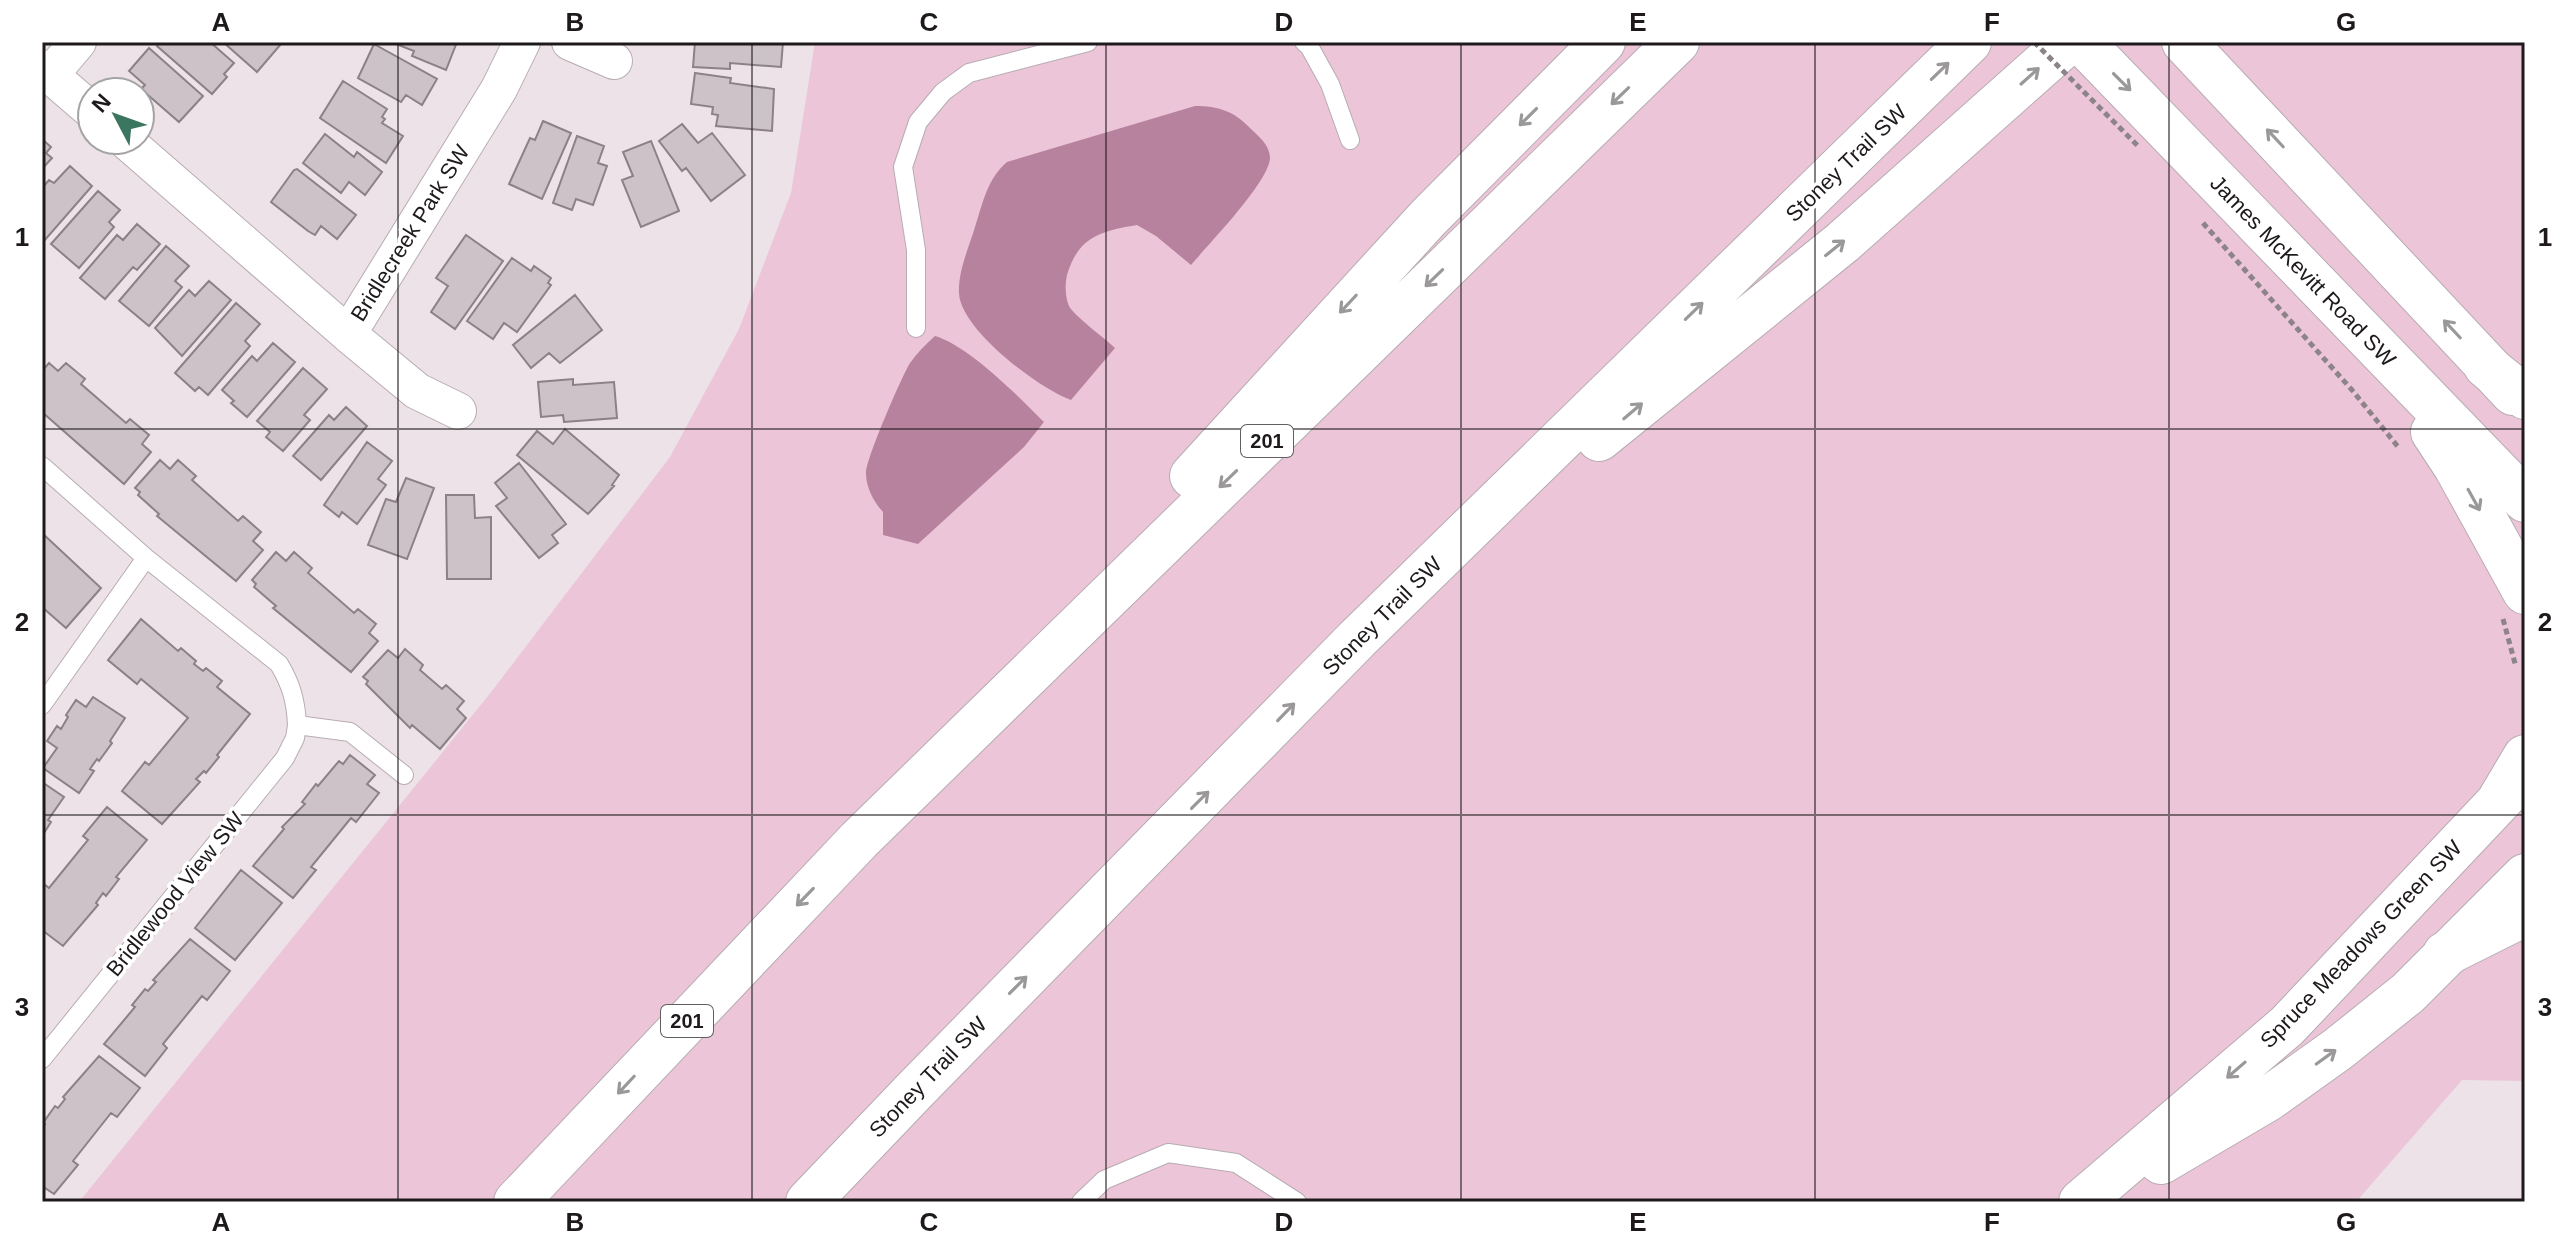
<svg xmlns="http://www.w3.org/2000/svg" width="2567" height="1244" font-family="Helvetica,sans-serif">
	<style>
		.green { fill: #ecc5d8 }
		.water { fill: #b6829d }
		.building { fill: #cdc2c7; stroke: #8c8186; stroke-width: 2 }
		.lines { fill: none; stroke-linecap: round; stroke-linejoin: round }
		.service-casing { stroke: #b7acb1; stroke-width: 20 }
		.minor-casing { stroke: #b7acb1; stroke-width: 38 }
		.tertiary-casing { stroke: #b7acb1; stroke-width: 46 }
		.secondary-casing { stroke: #b7acb1; stroke-width: 46 }
		.motorway-casing { stroke: #b7acb1; stroke-width: 46 }
		.path { stroke: #8c8488; stroke-width: 5; stroke-dasharray: 6 4; stroke-linecap: butt }
		.service { stroke: #fff; stroke-width: 18 }
		.minor { stroke: #fff; stroke-width: 36 }
		.tertiary { stroke: #fff; stroke-width: 44 }
		.secondary { stroke: #fff; stroke-width: 44 }
		.motorway { stroke: #fff; stroke-width: 44 }
		.path-bridge { stroke: #8c8488; stroke-width: 5; stroke-dasharray: 6 4; stroke-linecap: butt }
		.oneway { stroke: #9a9899 }
		.grid { fill: none; stroke: #1e1a1c; stroke-width: 2; stroke-opacity: 0.55 }
		.labels { text-anchor: middle; dominant-baseline: central; stroke-width: 7; stroke-linejoin: round; paint-order: stroke }
		.shield { fill: #fff; stroke: #625f60; stroke-width: 2 }
		.shield-label { font-size: 20px; font-weight: bold; fill: #1e1a1c }
		.street-label { font-size: 22px; fill: #1e1a1c; stroke: #fff }
		.neatline { fill: none; stroke: #1e1a1c; stroke-width: 3 }
		.grid-label { font-size: 26px; text-anchor: middle; font-weight: bold; fill: #1e1a1c }
	</style>
	<rect width="100%" height="100%" fill="#ede2e7"/>
	<path class="green" d="M 815,42 L 2525,42 L 2525,1081 L 2462,1080 L 2356,1202 L 79,1202 L 492,691 L 670,457 L 739,329 L 791,193 Z"/>
	<path class="water" d="M 1195,106 C 1218,106 1234,111 1250,128 C 1259,137 1269,144 1270,157 C 1271,180 1208,245 1191,265 L 1156,236 L 1137,225 C 1101,231 1078,237 1067,275 C 1065,284 1065,297 1069,306 C 1074,316 1106,339 1115,348 L 1071,400 C 1038,388 960,329 959,293 C 958,271 969,247 975,227 C 983,203 987,179 1007,162 Z
		M 935,336 C 969,346 1018,396 1044,422 L 1024,447 L 918,544 L 883,535 L 883,512 C 874,502 866,488 866,473 C 866,459 901,378 910,363 C 917,353 926,344 935,336 Z"/>
	<path class="building" d="M 160,42 L 210,42 L 234,63 L 224,74 L 227,77 L 212,94 L 157,46 Z
		M 223,42 L 279,42 L 281,44 L 257,72 Z
		M 391,42 L 457,42 L 446,70 L 412,56 L 414,51 Z
		M 695,42 L 783,42 L 781,67 L 730,63 L 730,69 L 693,67 Z
		M 374,44 L 437,79 L 422,105 L 406,95 L 401,102 L 358,78 Z
		M 149,48 L 203,96 L 179,122 L 141,89 L 145,85 L 129,71 Z
		M 695,73 L 731,78 L 730,83 L 774,89 L 772,131 L 716,126 L 718,115 L 712,114 L 713,107 L 691,104 Z
		M 343,81 L 387,109 L 382,117 L 385,119 L 382,123 L 403,136 L 386,163 L 320,118 Z
		M 543,121 L 571,133 L 542,199 L 509,184 L 530,138 L 535,140 Z
		M 682,124 L 698,143 L 712,133 L 745,175 L 711,201 L 686,168 L 682,171 L 659,141 Z
		M 325,134 L 354,157 L 357,152 L 382,172 L 365,195 L 349,182 L 341,193 L 303,163 Z
		M 577,136 L 604,146 L 598,163 L 607,166 L 593,205 L 576,199 L 572,210 L 553,203 Z
		M 42,139 L 51,147 L 46,153 L 52,158 L 42,169 Z
		M 651,141 L 679,211 L 641,227 L 622,180 L 633,176 L 623,152 Z
		M 70,166 L 92,186 L 44,241 L 42,239 L 42,188 L 49,180 L 54,183 Z
		M 297,169 L 356,215 L 337,239 L 321,226 L 315,235 L 308,231 L 271,202 L 294,170 Z
		M 98,191 L 120,210 L 109,222 L 114,227 L 79,268 L 51,244 Z
		M 137,224 L 160,244 L 137,270 L 133,267 L 105,299 L 80,278 L 117,235 L 123,240 Z
		M 466,235 L 503,261 L 455,329 L 431,312 L 448,286 L 436,278 Z
		M 166,246 L 189,266 L 175,281 L 182,287 L 149,326 L 119,301 Z
		M 512,258 L 531,271 L 534,266 L 551,278 L 548,283 L 551,285 L 517,332 L 504,323 L 493,339 L 467,321 Z
		M 209,281 L 231,300 L 182,356 L 155,328 L 189,290 L 195,296 Z
		M 575,295 L 602,330 L 560,363 L 549,353 L 531,368 L 513,345 Z
		M 236,303 L 260,324 L 245,341 L 250,346 L 208,395 L 199,387 L 195,391 L 175,373 Z
		M 273,343 L 295,362 L 247,417 L 231,403 L 234,401 L 222,390 L 252,356 L 257,361 Z
		M 49,363 L 58,371 L 66,363 L 85,379 L 81,384 L 126,423 L 130,419 L 149,435 L 142,444 L 151,452 L 124,484 L 42,412 L 42,371 Z
		M 303,368 L 327,389 L 304,415 L 310,420 L 283,451 L 266,437 L 270,432 L 257,421 Z
		M 573,379 L 573,385 L 614,382 L 617,418 L 564,422 L 563,415 L 541,417 L 538,382 Z
		M 346,407 L 367,426 L 321,480 L 293,456 L 329,415 L 334,420 Z
		M 565,429 L 619,475 L 612,485 L 614,486 L 588,514 L 517,455 L 537,431 L 553,444 Z
		M 367,442 L 392,461 L 378,479 L 386,485 L 357,524 L 342,512 L 339,517 L 324,505 Z
		M 160,460 L 170,469 L 178,460 L 196,476 L 192,480 L 238,521 L 243,516 L 261,532 L 253,541 L 263,550 L 236,581 L 157,516 L 159,514 L 138,495 L 140,492 L 135,488 Z
		M 519,463 L 566,524 L 552,535 L 558,543 L 539,558 L 496,506 L 507,498 L 495,483 Z
		M 406,478 L 434,488 L 407,559 L 368,545 L 386,499 L 396,502 Z
		M 446,495 L 474,495 L 475,518 L 491,517 L 491,579 L 447,579 Z
		M 42,533 L 101,588 L 66,628 L 42,607 Z
		M 276,552 L 286,561 L 294,552 L 312,568 L 308,573 L 354,613 L 358,609 L 376,624 L 369,633 L 378,641 L 351,672 L 273,608 L 276,606 L 254,587 L 256,584 L 252,580 Z
		M 141,619 L 178,651 L 181,648 L 196,661 L 194,664 L 203,671 L 206,668 L 222,681 L 217,687 L 250,714 L 217,755 L 219,757 L 206,773 L 204,771 L 196,779 L 200,782 L 162,824 L 122,791 L 145,762 L 149,765 L 188,718 L 141,679 L 137,684 L 108,660 Z
		M 405,649 L 423,665 L 420,670 L 442,689 L 446,685 L 464,701 L 457,709 L 466,718 L 440,749 L 412,725 L 410,728 L 366,684 L 368,681 L 363,677 L 388,650 L 398,658 Z
		M 93,697 L 125,718 L 110,741 L 112,743 L 99,761 L 97,759 L 90,769 L 94,771 L 79,793 L 43,768 L 57,748 L 47,741 L 57,726 L 61,729 L 68,717 L 66,715 L 76,700 L 86,707 Z
		M 350,755 L 375,775 L 367,784 L 379,793 L 356,822 L 351,818 L 311,867 L 316,870 L 293,898 L 253,866 L 284,829 L 282,827 L 305,804 L 302,802 L 316,784 L 318,786 L 339,761 L 343,764 Z
		M 42,782 L 64,797 L 48,820 L 51,822 L 42,836 Z
		M 107,807 L 147,840 L 116,877 L 119,879 L 106,896 L 103,893 L 96,903 L 98,905 L 63,946 L 42,930 L 42,887 L 44,884 L 49,888 L 88,840 L 83,836 Z
		M 241,870 L 282,903 L 235,960 L 195,928 Z
		M 190,939 L 230,971 L 207,1000 L 202,996 L 163,1044 L 167,1048 L 145,1076 L 104,1044 L 135,1007 L 132,1005 L 145,989 L 148,991 L 156,982 L 153,980 Z
		M 99,1056 L 140,1088 L 117,1117 L 111,1113 L 73,1161 L 78,1165 L 54,1194 L 42,1186 L 42,1128 L 45,1124 L 43,1123 L 55,1106 L 58,1108 L 65,1099 L 63,1097 Z"/>
	<g class="lines">
		<g class="service-casing">
			<path id="service" d="M 1304,42 L 1309,46 L 1330,84 L 1350,140
				M 916,328 L 916,250 L 903,167 L 918,122 L 943,92 L 969,73 L 1088,42
				M 42,466 L 146,558 L 279,664 C 291,684 296,701 297,725 L 350,732 L 404,775
				M 42,705 L 146,558
				M 42,1059 L 285,758 L 295,738 L 297,725
				M 1081,1202 L 1104,1180 L 1168,1153 L 1236,1163 L 1297,1202"/>
		</g>
		<g class="minor-casing">
			<path id="minor" d="M 570,42 L 614,61
				M 42,68 L 92,111
				M 50,75 L 78,42
				M 125,140 L 348,334 L 499,89 L 522,42
				M 348,334 L 417,391 L 458,411"/>
		</g>
		<g class="tertiary-casing">
			<path id="tertiary" d="M 2161,1162 L 2268,1099 L 2338,1049 L 2408,993 L 2525,876
				M 2081,1202 L 2287,1026 L 2525,774"/>
		</g>
		<g class="secondary-casing">
			<path id="secondary" d="M 2082,42 L 2525,500
				M 2184,42 L 2513,393
				M 2433,432 L 2456,467 L 2525,592
				M 2500,799 L 2525,757
				M 2445,954 L 2525,914"/>
		</g>
		<g class="motorway-casing">
			<path id="motorway" d="M 2486,366 L 2525,397
				M 1599,439 L 1843,242 L 2068,42
				M 1192,476 L 1428,218 L 1603,42
				M 516,1202 L 859,840 L 1677,42
				M 808,1202 L 914,1091 L 1357,639 L 1969,42"/>
		</g>
		<path class="path" d="M 2203,223 L 2352,390 L 2399,448
			M 2503,619 L 2516,667"/>
		<use href="#service" class="service"/>
		<use href="#minor" class="minor"/>
		<use href="#tertiary" class="tertiary"/>
		<use href="#secondary" class="secondary"/>
		<use href="#motorway" class="motorway"/>
		<path class="path-bridge" d="M 2034,42 L 2138,146"/>
	</g>
	<defs><path id="oneway-shaft" d="M-6 0H5M1.5-3L5.5 0L1.5 3" fill="none" stroke-width="1.6" stroke-linecap="round" stroke-linejoin="round" transform="scale(2)"/></defs>
	<g class="oneway">
		<use href="#oneway-shaft" transform="translate(1940 71) rotate(-44)"/>
		<use href="#oneway-shaft" transform="translate(2030 76) rotate(-42)"/>
		<use href="#oneway-shaft" transform="translate(2122 82) rotate(45)"/>
		<use href="#oneway-shaft" transform="translate(1620 96) rotate(136)"/>
		<use href="#oneway-shaft" transform="translate(1528 117) rotate(135)"/>
		<use href="#oneway-shaft" transform="translate(2275 138) rotate(-133)"/>
		<use href="#oneway-shaft" transform="translate(1835 248) rotate(-39)"/>
		<use href="#oneway-shaft" transform="translate(1434 278) rotate(136)"/>
		<use href="#oneway-shaft" transform="translate(1348 304) rotate(133)"/>
		<use href="#oneway-shaft" transform="translate(1694 311) rotate(-44)"/>
		<use href="#oneway-shaft" transform="translate(2452 329) rotate(-133)"/>
		<use href="#oneway-shaft" transform="translate(1633 411) rotate(-40)"/>
		<use href="#oneway-shaft" transform="translate(1228 479) rotate(136)"/>
		<use href="#oneway-shaft" transform="translate(2474 500) rotate(61)"/>
		<use href="#oneway-shaft" transform="translate(1286 712) rotate(-46)"/>
		<use href="#oneway-shaft" transform="translate(1200 800) rotate(-45)"/>
		<use href="#oneway-shaft" transform="translate(805 897) rotate(134)"/>
		<use href="#oneway-shaft" transform="translate(1018 985) rotate(-45)"/>
		<use href="#oneway-shaft" transform="translate(2326 1057) rotate(-36)"/>
		<use href="#oneway-shaft" transform="translate(2236 1070) rotate(139)"/>
		<use href="#oneway-shaft" transform="translate(626 1085) rotate(133)"/>
	</g>
	<path class="grid" d="M 398,42 L 398,1202M 752,42 L 752,1202M 1106,42 L 1106,1202M 1461,42 L 1461,1202M 1815,42 L 1815,1202M 2169,42 L 2169,1202M 42,429 L 2525,429M 42,815 L 2525,815"/>
	<g class="labels">
		<g class="shield">
			<rect x="1241" y="425" width="52" height="32" rx="6"/>
			<rect x="661" y="1005" width="52" height="32" rx="6"/>
		</g>
		<g class="shield-label">
			<text x="1267" y="441">201</text>
			<text x="687" y="1021">201</text>
		</g>
		<g class="street-label">
			<text transform="translate(1846 163) rotate(-44)">Stoney Trail SW</text>
			<text transform="translate(410 233) rotate(-58)">Bridlecreek Park SW</text>
			<text transform="translate(2303 271) rotate(46)">James McKevitt Road SW</text>
			<text transform="translate(1382 616) rotate(-45)">Stoney Trail SW</text>
			<text transform="translate(175 894) rotate(-51)">Bridlewood View SW</text>
			<text transform="translate(2361 944) rotate(-46)">Spruce Meadows Green SW</text>
			<text transform="translate(928 1077) rotate(-46)">Stoney Trail SW</text>
		</g>
	</g>
	<rect width="2567" height="1244" fill="none" stroke="#ffffff" stroke-width="88"/>
	<g transform="translate(116 116) rotate(311)"><circle r="38" fill="#ffffff" stroke="#a5a3a4" stroke-width="2"/>
	<path d="M0-6L14 30L0 20L-14 30Z" fill="#3b7661"/>
	<text y="-12" font-size="22" font-weight="bold" text-anchor="middle" fill="#1e1a1c">N</text>
	</g>
	<rect x="44" y="44" width="2479" height="1156" class="neatline"/>
	<g class="grid-label">
		<text x="221" y="31">A</text>
		<text x="575" y="31">B</text>
		<text x="929" y="31">C</text>
		<text x="1284" y="31">D</text>
		<text x="1638" y="31">E</text>
		<text x="1992" y="31">F</text>
		<text x="2346" y="31">G</text>
		<text x="22" y="246">1</text>
		<text x="2545" y="246">1</text>
		<text x="22" y="631">2</text>
		<text x="2545" y="631">2</text>
		<text x="22" y="1016">3</text>
		<text x="2545" y="1016">3</text>
		<text x="221" y="1231">A</text>
		<text x="575" y="1231">B</text>
		<text x="929" y="1231">C</text>
		<text x="1284" y="1231">D</text>
		<text x="1638" y="1231">E</text>
		<text x="1992" y="1231">F</text>
		<text x="2346" y="1231">G</text>
	</g>
</svg>
